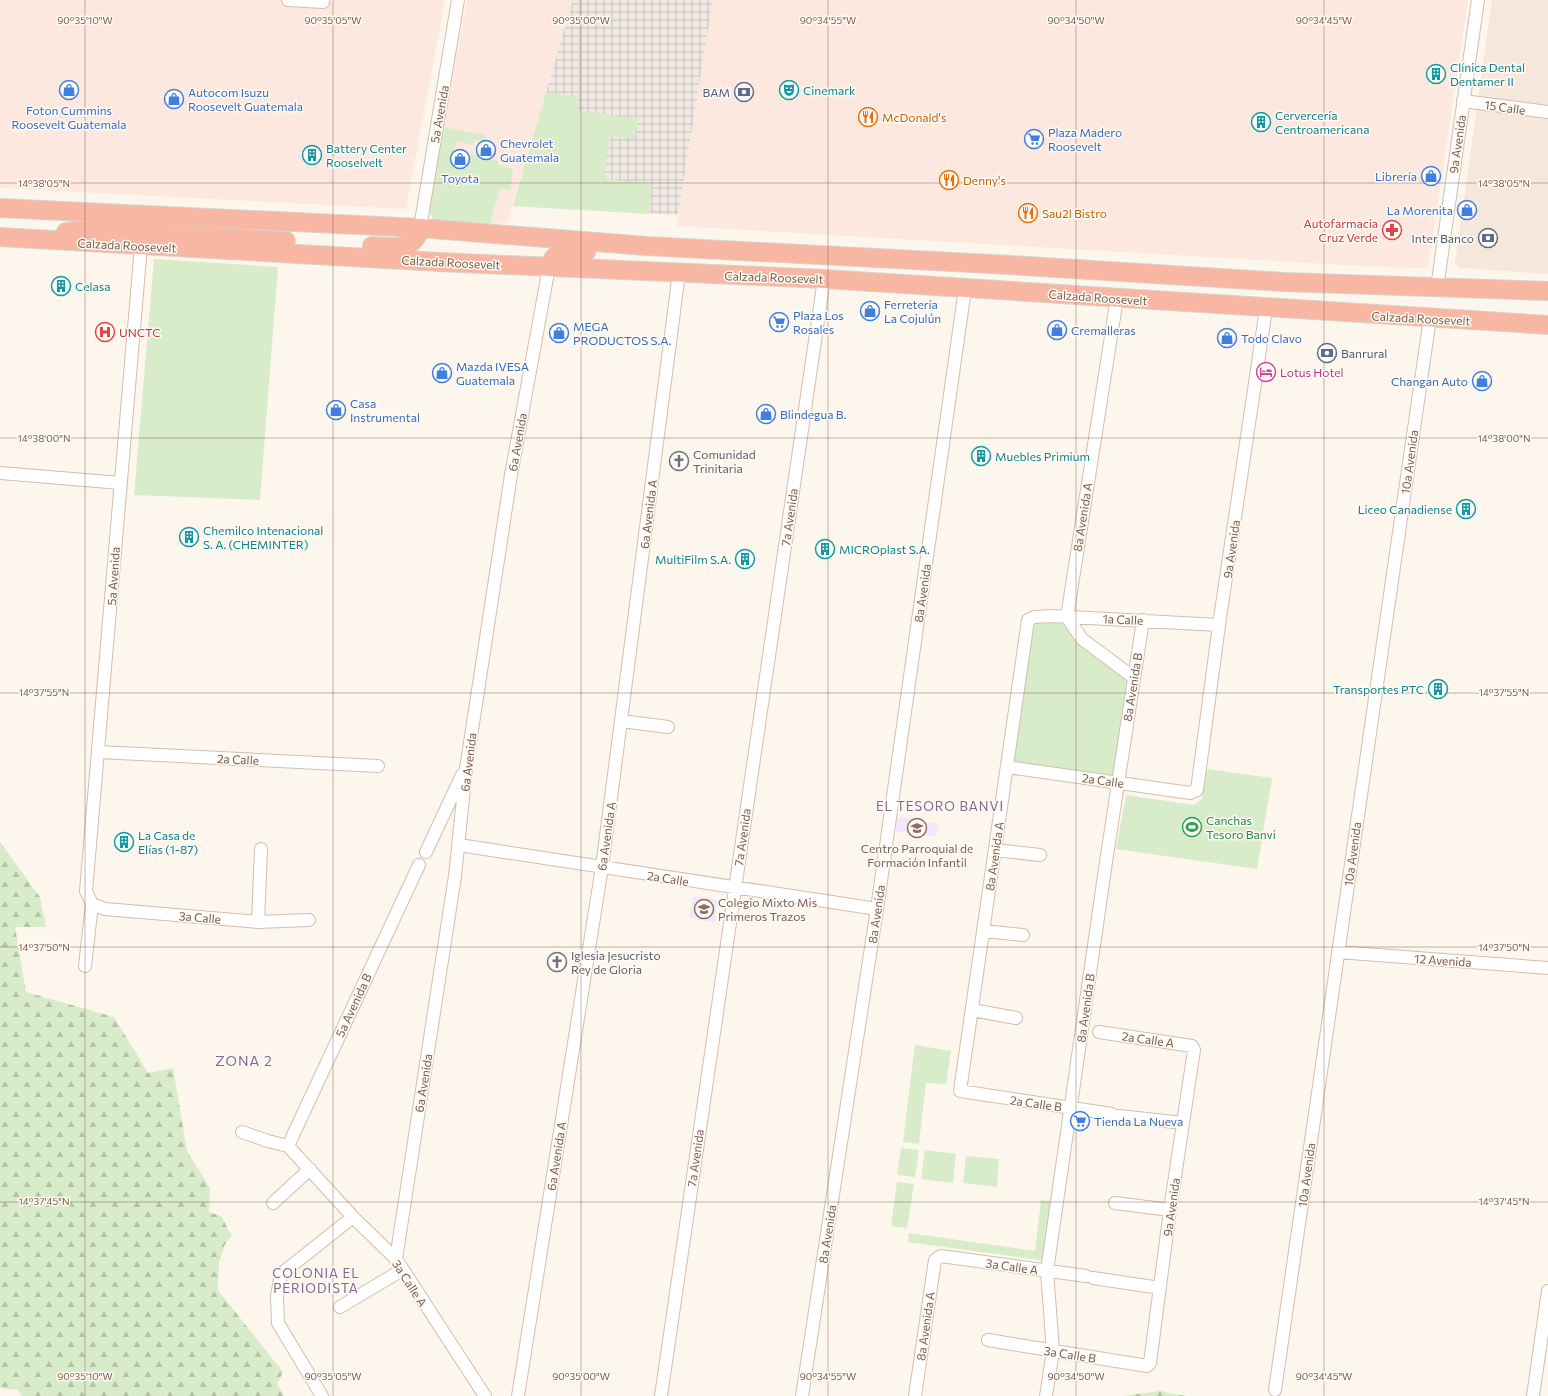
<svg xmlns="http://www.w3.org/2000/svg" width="1548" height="1396" font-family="Commissioner,sans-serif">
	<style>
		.residential { fill: #f5e8da }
		.commercial { fill: #fde8e0 }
		.industrial { fill: url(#industrial-grid) }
		.education { fill: #f3e8fa }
		.green { fill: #d8ecc9 }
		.forest { fill: url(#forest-firs) }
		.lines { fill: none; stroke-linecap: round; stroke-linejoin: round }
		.minor-casing { stroke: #d1beb0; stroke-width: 14 }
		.highway-casing { stroke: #dad1cd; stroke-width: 20 }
		.minor { stroke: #fff; stroke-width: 12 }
		.highway { stroke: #f7b7a3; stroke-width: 18 }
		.ticks { fill: none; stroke: #7a5c4d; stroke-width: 1; stroke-opacity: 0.45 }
		.labels { text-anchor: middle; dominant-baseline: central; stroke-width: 3; stroke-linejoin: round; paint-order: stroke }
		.culture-label { font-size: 12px; fill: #0d838f; stroke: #fffaf3; text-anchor: start }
		.shop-label { font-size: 12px; fill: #366cbe; stroke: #fffaf3; text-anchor: start }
		.service-label { font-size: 12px; fill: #4e5e75; stroke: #fffaf3; text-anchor: end }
		.street-label { font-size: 12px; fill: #7a5c4d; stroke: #fffaf3 }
		.food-label { font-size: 12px; fill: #c56008; stroke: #fffaf3; text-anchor: start }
		.health-label { font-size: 12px; fill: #be3a42; stroke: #fffaf3; text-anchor: end }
		.hotel-label { font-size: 12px; fill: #b23c85; stroke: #fffaf3; text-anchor: start }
		.worship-label { font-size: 12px; fill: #5b616d; stroke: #fffaf3; text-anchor: start }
		.leisure-label { font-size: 12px; fill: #27864d; stroke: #fffaf3; text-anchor: start }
		.education-label { font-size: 12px; fill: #785e54; stroke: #fffaf3 }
		.neighbourhood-label { font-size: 13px; letter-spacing: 1px; fill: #846695; stroke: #fffaf3 }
		.quarter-label { font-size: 14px; letter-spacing: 1px; fill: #846695; stroke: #fffaf3 }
		.ticks-label { font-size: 10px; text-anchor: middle; fill: #7a5c4d; stroke: #fffaf3; stroke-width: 3; stroke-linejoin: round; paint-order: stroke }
	</style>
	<defs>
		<pattern id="industrial-grid" width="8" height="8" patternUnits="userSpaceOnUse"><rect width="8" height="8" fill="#efe9e4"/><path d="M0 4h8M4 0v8" fill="none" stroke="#c7c0bb"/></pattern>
		<pattern id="forest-firs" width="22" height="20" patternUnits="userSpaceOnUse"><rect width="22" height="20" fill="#d8ecc9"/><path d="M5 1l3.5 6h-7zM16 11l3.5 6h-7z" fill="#b4c2a5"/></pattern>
	</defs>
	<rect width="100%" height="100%" fill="#fdf6ec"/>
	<path class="residential" d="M 1492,0 L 1548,0 L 1548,274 L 1460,268 L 1455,263 Z"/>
	<path class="commercial" d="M 0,0 L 445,0 L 406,209 L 0,188 Z
		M 467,0 L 573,0 L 507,223 L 490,224 L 434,220 L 430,214 L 443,127 Z
		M 713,0 L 1468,0 L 1428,268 L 1378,267 L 677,226 Z"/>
	<path class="industrial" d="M 573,0 L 713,0 L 678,215 L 513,206 Z"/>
	<path class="education" d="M 896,816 L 939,824 L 936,837 L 896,831 Z
		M 693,896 L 717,900 L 715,923 L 689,918 Z"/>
	<path class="green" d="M 546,92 L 578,97 L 577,110 L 638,119 L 635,139 L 610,136 L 604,178 L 652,184 L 649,214 L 513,206 Z
		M 443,127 L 486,135 L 484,142 L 475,139 L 473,145 L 457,141 L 450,164 L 467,168 L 471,154 L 498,161 L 497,165 L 513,169 L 510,191 L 500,188 L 490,224 L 434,220 L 428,210 Z
		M 154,259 L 278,267 L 260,500 L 134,495 Z
		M 1065,620 L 1129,679 L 1115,778 L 1012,764 L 1032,621 Z
		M 1207,769 L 1272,778 L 1257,869 L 1116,849 L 1126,795 L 1194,805 L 1202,799 Z
		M 915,1045 L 951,1051 L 946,1084 L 926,1083 L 919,1144 L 903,1142 Z
		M 901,1148 L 919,1150 L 915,1177 L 897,1175 Z
		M 925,1150 L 956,1154 L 953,1183 L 921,1179 Z
		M 966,1156 L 999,1159 L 997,1187 L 963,1183 Z
		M 897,1182 L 914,1184 L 907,1228 L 891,1226 Z
		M 1041,1200 L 1055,1202 L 1047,1261 L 908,1242 L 909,1233 L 1035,1251 Z"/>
	<path class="forest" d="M 0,842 L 40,897 L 46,927 L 15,927 L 26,992 L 114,1017 L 148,1073 L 173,1068 L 187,1151 L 210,1188 L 209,1212 L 221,1216 L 232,1236 L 225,1244 L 219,1263 L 218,1290 L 283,1372 L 277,1384 L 284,1396 L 22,1396 L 18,1390 L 0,1388 Z
		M 1160,1391 L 1186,1396 L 1123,1396 Z"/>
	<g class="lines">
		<g class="minor-casing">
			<path id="minor" d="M 288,0 L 323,2
				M 1463,101 L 1548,112
				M 420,228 L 458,0
				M 1437,288 L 1478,0
				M 1117,298 L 1067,617 L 1082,639 L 1133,677
				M 0,473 L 121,483
				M 621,721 L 668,727
				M 99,752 L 378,766
				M 1007,767 L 1190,793 L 1197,790 L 1219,625 L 1266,309
				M 459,845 L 877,909
				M 995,850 L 1040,855
				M 426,852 L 462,775
				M 92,904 L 105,909 L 258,922 L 309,920
				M 258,922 L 261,849
				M 983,931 L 1023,935
				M 1338,952 L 1548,968
				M 85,966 L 92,904 L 86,891 L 141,246
				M 972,1010 L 1016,1018
				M 1112,1114 L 960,1091 L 1028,620 L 1034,617 L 1052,616 L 1219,625
				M 1119,1116 L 1183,1123
				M 242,1132 L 268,1141 L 288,1146
				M 288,1146 L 353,1217 L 396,1259 L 485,1396
				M 288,1146 L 419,865
				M 273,1203 L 310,1169
				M 1115,1203 L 1170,1210
				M 396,1259 L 455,876 L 466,769 L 511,475 L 549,267
				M 1093,1278 L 1160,1288
				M 340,1307 L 402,1270
				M 988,1340 L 1147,1366 L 1150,1363 L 1170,1210 L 1194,1050 L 1192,1046 L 1099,1032
				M 1275,1390 L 1430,318
				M 322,1396 L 278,1323 L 277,1296 L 281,1274 L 353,1217
				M 518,1396 L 602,867 L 679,273
				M 661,1396 L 824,279
				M 802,1396 L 877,909 L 965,289
				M 915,1396 L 935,1260 L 941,1256 L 1086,1276
				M 1046,1396 L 1053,1351 L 1047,1271 L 1106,862 L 1143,620
				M 1533,1396 L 1548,1291"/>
		</g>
		<g class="highway-casing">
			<path id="highway" d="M 0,208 L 420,228 L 646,246 L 1010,265 L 1284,282 L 1548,291
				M 66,232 L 94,230 L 286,241
				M 0,237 L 439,262 L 824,279 L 1548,325
				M 372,246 C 392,247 413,253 420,228
				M 549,267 C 555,248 570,251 586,252"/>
		</g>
		<use href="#minor" class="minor"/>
		<use href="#highway" class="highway"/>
	</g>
	<path class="ticks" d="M 85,0 L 85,1396M 333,0 L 333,1396M 581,0 L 581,1396M 828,0 L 828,1396M 1076,0 L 1076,1396M 1324,0 L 1324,1396M 0,183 L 1548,183M 0,438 L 1548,438M 0,693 L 1548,693M 0,947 L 1548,947M 0,1202 L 1548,1202"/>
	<defs>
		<g id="building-ring" transform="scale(1)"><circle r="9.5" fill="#fffaf3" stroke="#0f9aa8" stroke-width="1.5"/><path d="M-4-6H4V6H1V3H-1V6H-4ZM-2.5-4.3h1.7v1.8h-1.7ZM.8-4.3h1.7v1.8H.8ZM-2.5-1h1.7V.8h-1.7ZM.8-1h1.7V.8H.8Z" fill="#0f9aa8"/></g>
		<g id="shop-ring" transform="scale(1)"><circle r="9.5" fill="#fffaf3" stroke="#3f7fe0" stroke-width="1.5"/><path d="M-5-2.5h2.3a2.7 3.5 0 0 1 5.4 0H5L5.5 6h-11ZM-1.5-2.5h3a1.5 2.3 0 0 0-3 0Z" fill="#3f7fe0"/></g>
		<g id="theatre-ring" transform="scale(1)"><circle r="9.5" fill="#fffaf3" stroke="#0f9aa8" stroke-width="1.5"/><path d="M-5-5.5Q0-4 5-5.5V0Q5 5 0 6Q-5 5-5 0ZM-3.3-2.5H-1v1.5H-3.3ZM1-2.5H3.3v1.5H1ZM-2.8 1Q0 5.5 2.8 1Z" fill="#0f9aa8"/></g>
		<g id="bank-ring" transform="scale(1)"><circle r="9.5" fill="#fffaf3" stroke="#5c6f8a" stroke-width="1.5"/><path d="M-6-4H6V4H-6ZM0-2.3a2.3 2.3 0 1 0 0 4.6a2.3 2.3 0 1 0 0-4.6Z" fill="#5c6f8a"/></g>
		<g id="restaurant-ring" transform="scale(1)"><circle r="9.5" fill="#fffaf3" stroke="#e8710a" stroke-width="1.5"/><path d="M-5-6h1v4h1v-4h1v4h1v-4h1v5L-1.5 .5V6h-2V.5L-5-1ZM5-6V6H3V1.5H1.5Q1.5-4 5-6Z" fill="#e8710a"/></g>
		<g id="supermarket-ring" transform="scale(1)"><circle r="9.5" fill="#fffaf3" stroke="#3f7fe0" stroke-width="1.5"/><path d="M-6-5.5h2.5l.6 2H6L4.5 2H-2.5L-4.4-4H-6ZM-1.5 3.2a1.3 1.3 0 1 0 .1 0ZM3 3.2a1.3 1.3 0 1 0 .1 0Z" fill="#3f7fe0"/></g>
		<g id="pharmacy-ring" transform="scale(1)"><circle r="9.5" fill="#fffaf3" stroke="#e0444e" stroke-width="1.5"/><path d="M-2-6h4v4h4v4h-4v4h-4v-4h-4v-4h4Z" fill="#e0444e"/></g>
		<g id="hospital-ring" transform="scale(1)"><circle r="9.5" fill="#fffaf3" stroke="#e0444e" stroke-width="1.5"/><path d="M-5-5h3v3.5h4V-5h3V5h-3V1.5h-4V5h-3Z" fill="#e0444e"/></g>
		<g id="hotel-ring" transform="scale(1)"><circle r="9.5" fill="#fffaf3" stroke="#d1479c" stroke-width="1.5"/><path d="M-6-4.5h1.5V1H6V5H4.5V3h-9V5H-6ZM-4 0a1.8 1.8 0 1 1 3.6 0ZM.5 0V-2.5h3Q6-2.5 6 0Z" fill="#d1479c"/></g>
		<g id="church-ring" transform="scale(1)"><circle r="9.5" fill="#fffaf3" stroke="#6b7280" stroke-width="1.5"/><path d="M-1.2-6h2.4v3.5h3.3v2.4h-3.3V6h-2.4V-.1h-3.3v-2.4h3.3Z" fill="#6b7280"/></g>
		<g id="stadium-ring" transform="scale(1)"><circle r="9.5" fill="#fffaf3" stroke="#2e9e5b" stroke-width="1.5"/><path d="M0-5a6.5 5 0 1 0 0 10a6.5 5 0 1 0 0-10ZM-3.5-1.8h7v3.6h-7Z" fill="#2e9e5b"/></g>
		<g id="school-ring" transform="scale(1)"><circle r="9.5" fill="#fffaf3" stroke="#8d6e63" stroke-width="1.5"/><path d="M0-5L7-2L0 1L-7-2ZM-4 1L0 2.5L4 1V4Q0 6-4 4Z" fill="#8d6e63"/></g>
	</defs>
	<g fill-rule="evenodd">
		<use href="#building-ring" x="1436" y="74"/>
		<use href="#shop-ring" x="69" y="90"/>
		<use href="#theatre-ring" x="789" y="90"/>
		<use href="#bank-ring" x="744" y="92"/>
		<use href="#shop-ring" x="174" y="99"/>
		<use href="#restaurant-ring" x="868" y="117"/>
		<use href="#building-ring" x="1261" y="122"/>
		<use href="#supermarket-ring" x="1034" y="139"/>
		<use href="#shop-ring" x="486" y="150"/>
		<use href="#building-ring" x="312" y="155"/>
		<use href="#shop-ring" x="460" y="159"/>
		<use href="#shop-ring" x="1431" y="176"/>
		<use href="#restaurant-ring" x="949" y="180"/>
		<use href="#shop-ring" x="1467" y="210"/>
		<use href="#restaurant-ring" x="1028" y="213"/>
		<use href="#pharmacy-ring" x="1392" y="230"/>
		<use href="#bank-ring" x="1488" y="238"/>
		<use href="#building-ring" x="61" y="286"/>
		<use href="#shop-ring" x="870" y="311"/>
		<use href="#supermarket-ring" x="779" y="322"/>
		<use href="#shop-ring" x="1057" y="330"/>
		<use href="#hospital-ring" x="105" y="332"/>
		<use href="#shop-ring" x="559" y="333"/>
		<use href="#shop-ring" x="1227" y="338"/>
		<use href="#bank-ring" x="1327" y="353"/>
		<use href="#hotel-ring" x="1266" y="372"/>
		<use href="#shop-ring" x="442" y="373"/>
		<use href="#shop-ring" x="1482" y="381"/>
		<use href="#shop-ring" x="336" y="410"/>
		<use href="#shop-ring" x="766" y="414"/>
		<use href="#building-ring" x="981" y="456"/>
		<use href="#church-ring" x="679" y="461"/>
		<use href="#building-ring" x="1466" y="509"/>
		<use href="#building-ring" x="189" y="537"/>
		<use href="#building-ring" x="825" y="549"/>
		<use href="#building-ring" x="745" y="559"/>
		<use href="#building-ring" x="1438" y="689"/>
		<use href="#stadium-ring" x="1192" y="827"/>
		<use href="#school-ring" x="917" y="828"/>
		<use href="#building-ring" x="124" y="842"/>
		<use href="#school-ring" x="704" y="909"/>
		<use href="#church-ring" x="557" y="962"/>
		<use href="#supermarket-ring" x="1080" y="1121"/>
	</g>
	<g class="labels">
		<g class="culture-label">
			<text x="1450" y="67">Clínica Dental<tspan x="1450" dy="14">Dentamer II</tspan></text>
			<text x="803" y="90">Cinemark</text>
			<text x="1275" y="115">Cervercería<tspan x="1275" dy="14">Centroamericana</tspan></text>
			<text x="326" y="148">Battery Center<tspan x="326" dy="14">Rooselvelt</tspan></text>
			<text x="75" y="286">Celasa</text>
			<text x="995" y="456">Muebles Primium</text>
			<text x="1452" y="509" text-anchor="end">Liceo Canadiense</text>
			<text x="203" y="530">Chemilco Intenacional<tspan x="203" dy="14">S. A. (CHEMINTER)</tspan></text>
			<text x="839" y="549">MICROplast S.A.</text>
			<text x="731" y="559" text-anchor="end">MultiFilm S.A.</text>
			<text x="1424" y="689" text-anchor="end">Transportes PTC</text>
			<text x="138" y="835">La Casa de<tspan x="138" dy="14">Elías (1-87)</tspan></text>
		</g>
		<g class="shop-label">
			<text x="188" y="92">Autocom Isuzu<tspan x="188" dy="14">Roosevelt Guatemala</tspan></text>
			<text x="69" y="110" text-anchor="middle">Foton Cummins<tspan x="69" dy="14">Roosevelt Guatemala</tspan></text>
			<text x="1048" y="132">Plaza Madero<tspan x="1048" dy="14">Roosevelt</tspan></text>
			<text x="500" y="143">Chevrolet<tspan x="500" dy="14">Guatemala</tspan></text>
			<text x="1417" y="176" text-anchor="end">Librería</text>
			<text x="460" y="178" text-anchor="middle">Toyota</text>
			<text x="1453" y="210" text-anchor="end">La Morenita</text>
			<text x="884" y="304">Ferretería<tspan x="884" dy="14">La Cojulún</tspan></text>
			<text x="793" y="315">Plaza Los<tspan x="793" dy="14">Rosales</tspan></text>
			<text x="573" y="326">MEGA<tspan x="573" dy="14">PRODUCTOS S.A.</tspan></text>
			<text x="1071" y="330">Cremalleras</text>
			<text x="1241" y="338">Todo Clavo</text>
			<text x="456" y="366">Mazda IVESA<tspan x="456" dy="14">Guatemala</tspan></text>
			<text x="1468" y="381" text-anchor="end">Changan Auto</text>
			<text x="350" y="403">Casa<tspan x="350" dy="14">Instrumental</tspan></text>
			<text x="780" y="414">Blindegua B.</text>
			<text x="1094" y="1121">Tienda La Nueva</text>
		</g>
		<g class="service-label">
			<text x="730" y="92">BAM</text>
			<text x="1474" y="238">Inter Banco</text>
			<text x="1341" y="353" text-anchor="start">Banrural</text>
		</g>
		<g class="street-label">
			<text transform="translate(1505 107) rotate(8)">15 Calle</text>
			<text transform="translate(439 114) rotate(-80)">5a Avenida</text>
			<text transform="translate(1457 144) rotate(-82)">9a Avenida</text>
			<text transform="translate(127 245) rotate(3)">Calzada Roosevelt</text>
			<text transform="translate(451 262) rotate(3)">Calzada Roosevelt</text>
			<text transform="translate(774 277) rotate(2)">Calzada Roosevelt</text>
			<text transform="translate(1098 297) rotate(4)">Calzada Roosevelt</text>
			<text transform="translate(1421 318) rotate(3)">Calzada Roosevelt</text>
			<text transform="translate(517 442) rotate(-80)">6a Avenida</text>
			<text transform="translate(1409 462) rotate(-82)">10a Avenida</text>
			<text transform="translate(648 514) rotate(-83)">6a Avenida A</text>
			<text transform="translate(789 517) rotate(-82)">7a Avenida</text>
			<text transform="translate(1082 517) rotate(-81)">8a Avenida A</text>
			<text transform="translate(1231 549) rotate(-82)">9a Avenida</text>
			<text transform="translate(113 576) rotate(-86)">5a Avenida</text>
			<text transform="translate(922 593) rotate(-82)">8a Avenida</text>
			<text transform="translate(1123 619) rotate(3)">1a Calle</text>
			<text transform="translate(1132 687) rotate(-81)">8a Avenida B</text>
			<text transform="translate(238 759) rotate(3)">2a Calle</text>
			<text transform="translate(468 762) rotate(-83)">6a Avenida</text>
			<text transform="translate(1103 780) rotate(8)">2a Calle</text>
			<text transform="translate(606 836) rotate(-82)">6a Avenida A</text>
			<text transform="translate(742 837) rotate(-82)">7a Avenida</text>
			<text transform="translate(1352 854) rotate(-82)">10a Avenida</text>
			<text transform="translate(994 856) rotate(-82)">8a Avenida A</text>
			<text transform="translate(668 878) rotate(9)">2a Calle</text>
			<text transform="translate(876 914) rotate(-82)">8a Avenida</text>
			<text transform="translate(200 917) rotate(5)">3a Calle</text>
			<text transform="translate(1443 960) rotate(4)">12 Avenida</text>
			<text transform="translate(353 1005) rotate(-65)">5a Avenida B</text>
			<text transform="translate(1085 1008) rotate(-82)">8a Avenida B</text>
			<text transform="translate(1148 1039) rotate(8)">2a Calle A</text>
			<text transform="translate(423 1083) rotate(-81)">6a Avenida</text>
			<text transform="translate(1036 1103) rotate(8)">2a Calle B</text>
			<text transform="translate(556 1156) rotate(-81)">6a Avenida A</text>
			<text transform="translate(695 1158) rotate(-82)">7a Avenida</text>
			<text transform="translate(1306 1175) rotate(-82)">10a Avenida</text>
			<text transform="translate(1171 1207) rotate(-82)">9a Avenida</text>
			<text transform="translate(827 1234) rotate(-81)">8a Avenida</text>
			<text transform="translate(1012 1266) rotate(8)">3a Calle A</text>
			<text transform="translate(410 1283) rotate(57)">3a Calle A</text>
			<text transform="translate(925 1326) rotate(-82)">8a Avenida A</text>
			<text transform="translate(1070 1354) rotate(9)">3a Calle B</text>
		</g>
		<g class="food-label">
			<text x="882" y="117">McDonald's</text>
			<text x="963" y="180">Denny's</text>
			<text x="1042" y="213">Sau2l Bistro</text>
		</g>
		<g class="health-label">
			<text x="1378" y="223">Autofarmacia<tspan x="1378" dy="14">Cruz Verde</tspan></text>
			<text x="119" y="332" text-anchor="start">UNCTC</text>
		</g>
		<g class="hotel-label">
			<text x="1280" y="372">Lotus Hotel</text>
		</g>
		<g class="worship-label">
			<text x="693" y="454">Comunidad<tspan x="693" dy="14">Trinitaria</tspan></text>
			<text x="571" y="955">Iglesia Jesucristo<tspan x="571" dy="14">Rey de Gloria</tspan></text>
		</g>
		<g class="leisure-label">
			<text x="1206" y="820">Canchas<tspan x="1206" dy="14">Tesoro Banvi</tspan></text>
		</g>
		<g class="education-label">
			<text x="917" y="848">Centro Parroquial de<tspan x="917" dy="14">Formación Infantil</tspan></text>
			<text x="718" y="902" text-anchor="start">Colegio Mixto Mis<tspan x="718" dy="14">Primeros Trazos</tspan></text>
		</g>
		<g class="neighbourhood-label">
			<text x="940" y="806">EL TESORO BANVI</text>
			<text x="316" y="1273">COLONIA EL<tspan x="316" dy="15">PERIODISTA</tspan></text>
		</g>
		<g class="quarter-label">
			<text x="244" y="1060">ZONA 2</text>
		</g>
	</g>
	<g class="ticks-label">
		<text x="85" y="24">90°35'10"W</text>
		<text x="333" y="24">90°35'05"W</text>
		<text x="581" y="24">90°35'00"W</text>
		<text x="828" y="24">90°34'55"W</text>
		<text x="1076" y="24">90°34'50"W</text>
		<text x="1324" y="24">90°34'45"W</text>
		<text x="44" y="187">14°38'05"N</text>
		<text x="1504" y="187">14°38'05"N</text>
		<text x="44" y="442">14°38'00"N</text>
		<text x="1504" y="442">14°38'00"N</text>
		<text x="44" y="696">14°37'55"N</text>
		<text x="1504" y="696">14°37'55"N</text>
		<text x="44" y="951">14°37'50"N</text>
		<text x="1504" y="951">14°37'50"N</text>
		<text x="44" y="1205">14°37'45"N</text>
		<text x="1504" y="1205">14°37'45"N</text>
		<text x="85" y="1380">90°35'10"W</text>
		<text x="333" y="1380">90°35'05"W</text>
		<text x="581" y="1380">90°35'00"W</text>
		<text x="828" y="1380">90°34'55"W</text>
		<text x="1076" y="1380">90°34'50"W</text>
		<text x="1324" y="1380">90°34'45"W</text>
	</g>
</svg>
